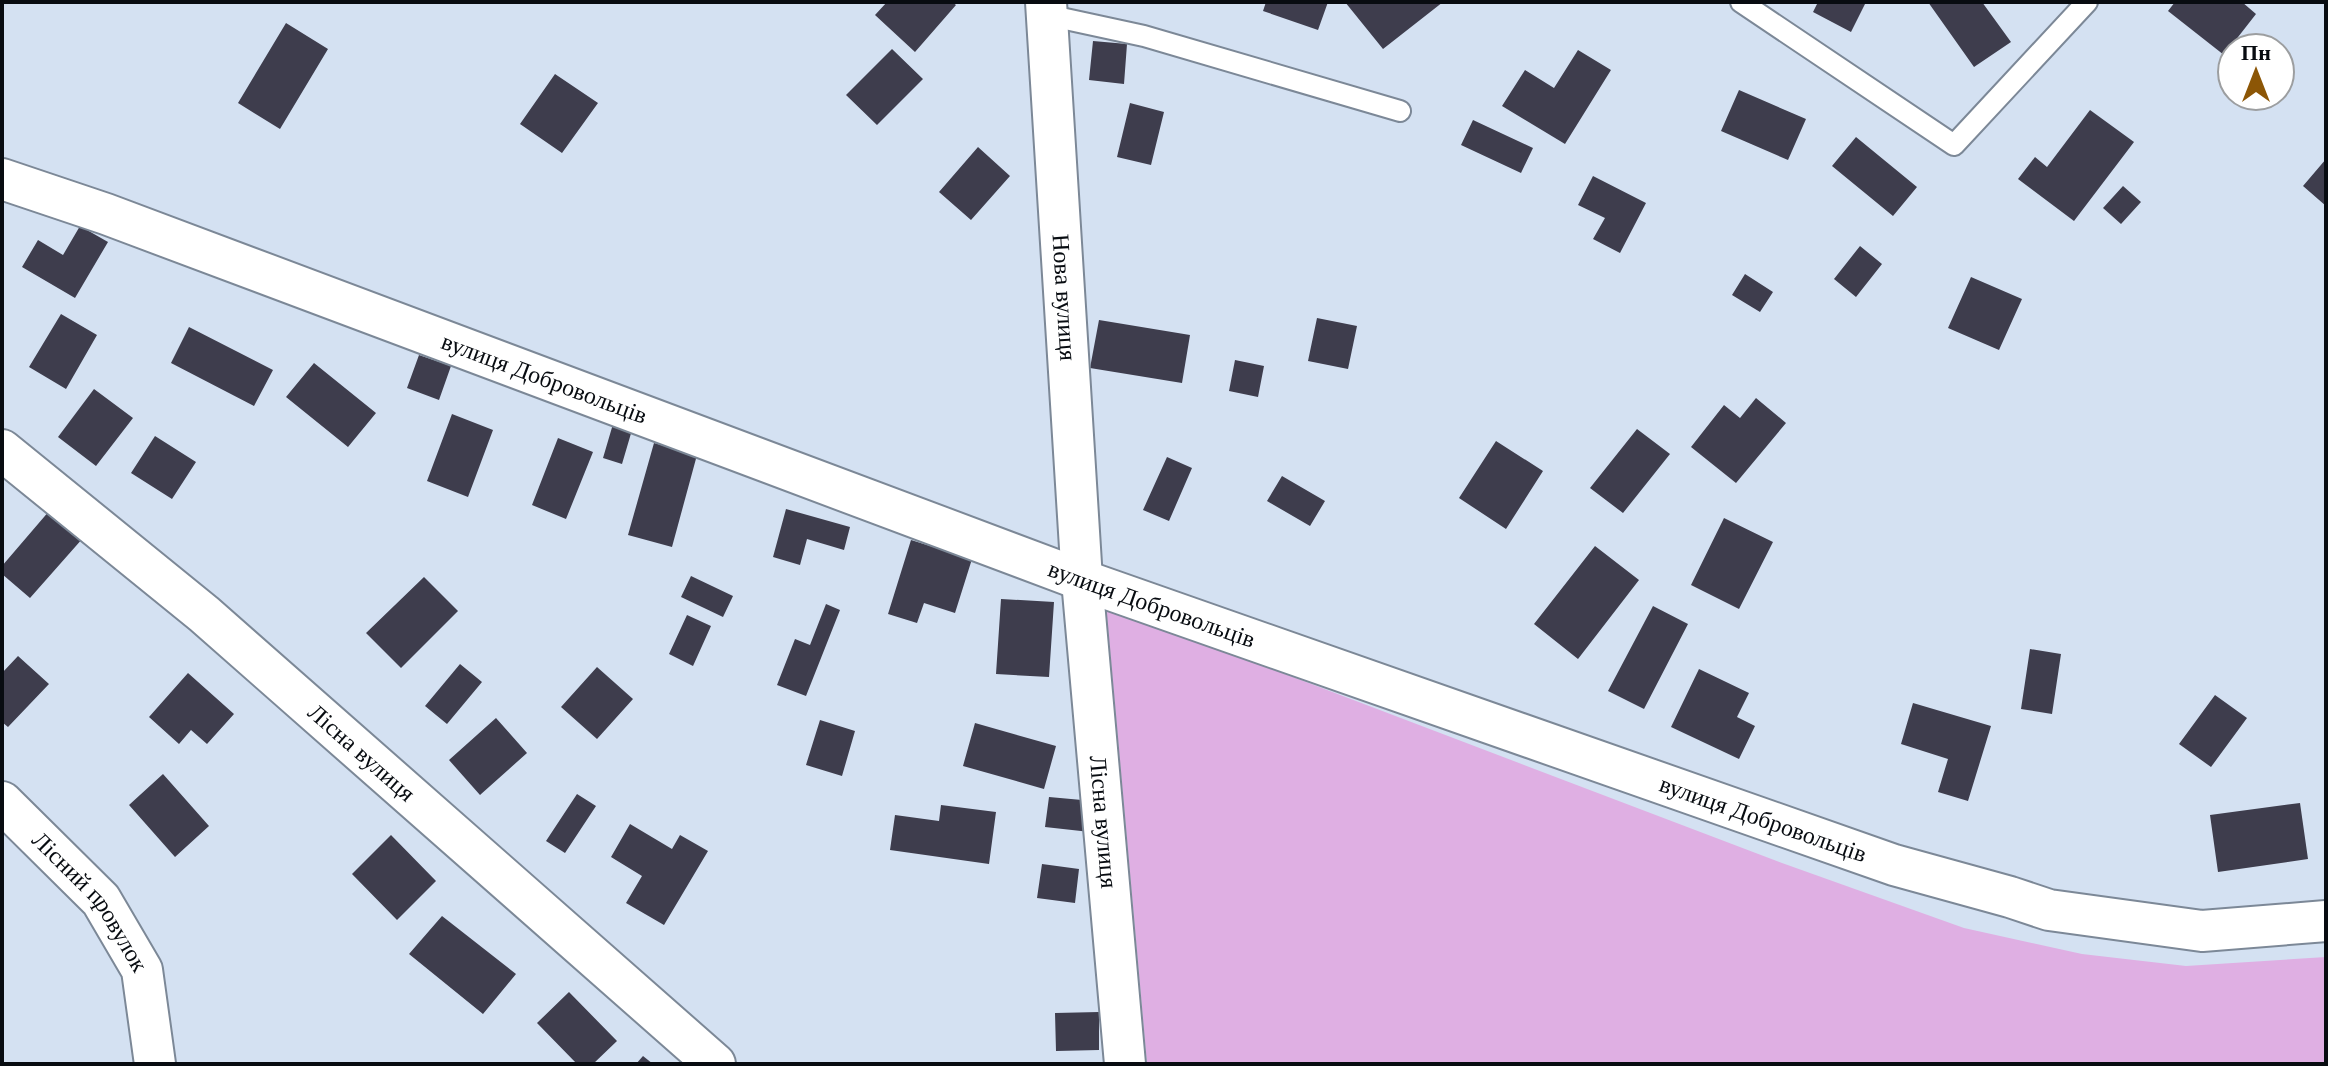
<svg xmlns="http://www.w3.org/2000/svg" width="2328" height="1066" font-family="'Times New Roman',serif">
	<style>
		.green { fill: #dfafe3 }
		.building { fill: #3e3d4d }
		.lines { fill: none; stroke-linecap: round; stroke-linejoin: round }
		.lane-casing { stroke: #7c8897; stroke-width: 24 }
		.street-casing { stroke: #7c8897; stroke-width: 44 }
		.lane { stroke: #fff; stroke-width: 20 }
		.street { stroke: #fff; stroke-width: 40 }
		.labels { text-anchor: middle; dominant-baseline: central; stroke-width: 8; stroke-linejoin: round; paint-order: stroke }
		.street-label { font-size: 24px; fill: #080c11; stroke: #fff }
	</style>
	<rect width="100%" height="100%" fill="#d4e1f2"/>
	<path class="green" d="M 1106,606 L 1782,863 L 1964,928 L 2082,954 L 2186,966 L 2326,957 L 2326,1064 L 1147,1064 Z"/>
	<path class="building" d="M 887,2 L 952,2 L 956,5 L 915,52 L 875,15 Z
		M 1266,2 L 1328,2 L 1318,30 L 1263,11 Z
		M 1345,2 L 1443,2 L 1383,49 Z
		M 1818,2 L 1866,2 L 1851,32 L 1813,12 Z
		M 1928,2 L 1982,2 L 2011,42 L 1974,67 Z
		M 2175,2 L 2242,2 L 2256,14 L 2224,55 L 2168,11 Z
		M 286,23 L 328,49 L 280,129 L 238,103 Z
		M 1093,41 L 1127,44 L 1124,84 L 1089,80 Z
		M 892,49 L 923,79 L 877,125 L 846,95 Z
		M 1578,50 L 1611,70 L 1565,144 L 1502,106 L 1525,70 L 1554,88 Z
		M 555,74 L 598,103 L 562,153 L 520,124 Z
		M 1739,90 L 1806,119 L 1788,160 L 1721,131 Z
		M 1130,103 L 1164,112 L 1151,165 L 1117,157 Z
		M 2090,110 L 2134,142 L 2074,221 L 2018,179 L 2035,157 L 2047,167 Z
		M 1473,120 L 1533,148 L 1521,173 L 1461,145 Z
		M 1856,137 L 1917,187 L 1893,216 L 1832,166 Z
		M 978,147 L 1010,176 L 971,220 L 939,192 Z
		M 2326,159 L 2326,206 L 2303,186 Z
		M 1593,176 L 1646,203 L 1620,253 L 1593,239 L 1605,218 L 1578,205 Z
		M 2123,186 L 2141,202 L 2121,224 L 2103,208 Z
		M 80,226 L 108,242 L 75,298 L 22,267 L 38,240 L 63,255 Z
		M 1860,246 L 1882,264 L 1856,297 L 1834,279 Z
		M 1745,274 L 1773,292 L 1760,312 L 1732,295 Z
		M 1971,277 L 2022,299 L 1999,350 L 1948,328 Z
		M 61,314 L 97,335 L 66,389 L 29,367 Z
		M 1317,318 L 1357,326 L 1348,369 L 1308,361 Z
		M 1099,320 L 1190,335 L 1182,383 L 1090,368 Z
		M 189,327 L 273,370 L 254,406 L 171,363 Z
		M 419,355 L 451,366 L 439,400 L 407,388 Z
		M 1235,360 L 1264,366 L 1258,397 L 1229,391 Z
		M 314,363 L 376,413 L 348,447 L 286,397 Z
		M 94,389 L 133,418 L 96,466 L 58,437 Z
		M 1756,398 L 1786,423 L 1736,483 L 1691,447 L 1724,405 L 1740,418 Z
		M 452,414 L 493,430 L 468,497 L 427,481 Z
		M 613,424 L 632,430 L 622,464 L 603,458 Z
		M 1637,429 L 1670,454 L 1623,513 L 1590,488 Z
		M 155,436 L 196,462 L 172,499 L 131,473 Z
		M 558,438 L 593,452 L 566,519 L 532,505 Z
		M 1496,441 L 1543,471 L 1506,529 L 1459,498 Z
		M 654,443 L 697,455 L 672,547 L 628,535 Z
		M 1167,457 L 1192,468 L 1169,521 L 1143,510 Z
		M 1282,476 L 1325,501 L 1310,526 L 1267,501 Z
		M 786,509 L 850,527 L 844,550 L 807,539 L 800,565 L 773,557 Z
		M 50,510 L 83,538 L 30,598 L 2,574 L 2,566 Z
		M 1724,518 L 1773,542 L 1739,609 L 1691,585 Z
		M 911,540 L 972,559 L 955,613 L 924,603 L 917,623 L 888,614 Z
		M 1595,546 L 1639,580 L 1578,659 L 1534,624 Z
		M 691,576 L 733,596 L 723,617 L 681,597 Z
		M 424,577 L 458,611 L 401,668 L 366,633 Z
		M 1001,599 L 1054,602 L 1049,677 L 996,674 Z
		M 826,604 L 840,610 L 806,696 L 777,685 L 795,639 L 810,645 Z
		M 1653,606 L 1688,624 L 1644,709 L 1608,691 Z
		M 687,615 L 711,626 L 693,666 L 669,654 Z
		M 2030,649 L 2061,654 L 2052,714 L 2021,709 Z
		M 18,656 L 49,684 L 8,727 L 2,722 L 2,673 Z
		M 460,664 L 482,682 L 447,724 L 425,706 Z
		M 597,667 L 633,699 L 597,739 L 561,707 Z
		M 1699,669 L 1749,693 L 1737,717 L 1755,726 L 1739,759 L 1671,727 Z
		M 188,673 L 234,714 L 207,744 L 191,730 L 179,744 L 149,717 Z
		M 2215,695 L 2247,718 L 2211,767 L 2179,744 Z
		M 1913,703 L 1991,726 L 1968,801 L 1938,792 L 1948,759 L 1901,744 Z
		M 496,718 L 527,753 L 480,795 L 449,760 Z
		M 820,720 L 855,731 L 842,776 L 806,765 Z
		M 975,723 L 1056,746 L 1044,789 L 963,766 Z
		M 163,774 L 209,826 L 175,857 L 129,805 Z
		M 577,794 L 596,806 L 565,853 L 546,841 Z
		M 1049,797 L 1093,801 L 1090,832 L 1045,827 Z
		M 2300,803 L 2308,859 L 2218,872 L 2210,815 Z
		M 941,805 L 996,812 L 989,864 L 890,850 L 895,815 L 939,821 Z
		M 630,824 L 672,849 L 680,835 L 708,851 L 664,925 L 626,903 L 642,876 L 611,857 Z
		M 391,835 L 436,881 L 397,920 L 352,874 Z
		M 1042,864 L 1079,869 L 1075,903 L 1037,898 Z
		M 442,916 L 516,974 L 483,1014 L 409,954 Z
		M 569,992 L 617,1041 L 593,1064 L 577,1064 L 537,1023 Z
		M 1099,1012 L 1099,1050 L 1056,1051 L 1055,1013 Z
		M 643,1056 L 653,1064 L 636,1064 Z"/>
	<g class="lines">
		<g class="lane-casing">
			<path id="lane" d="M 1741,2 L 1954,145 L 2087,2
				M 1047,15 L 1144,36 L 1400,111"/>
		</g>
		<g class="street-casing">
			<g id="street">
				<path id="s1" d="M 1046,2 L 1082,580 L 1125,1064"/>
				<path id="s2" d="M 2,179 L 106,214 L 1082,580 L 1894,865 L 2010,897 L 2049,910 L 2202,931 L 2326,921"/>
				<path id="s3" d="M 2,450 L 204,614 L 715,1064"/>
				<path id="s4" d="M 2,802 L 101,900 L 142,970 L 155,1064"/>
			</g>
		</g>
		<use href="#lane" class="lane"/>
		<use href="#street" class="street"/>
	</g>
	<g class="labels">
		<g class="street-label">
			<text stroke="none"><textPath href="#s1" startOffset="296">Нова вулиця</textPath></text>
			<text stroke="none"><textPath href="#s2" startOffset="578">вулиця Добровольців</textPath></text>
			<text stroke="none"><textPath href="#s2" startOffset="1226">вулиця Добровольців</textPath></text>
			<text stroke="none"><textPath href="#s3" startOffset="470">Лісна вулиця</textPath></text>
			<text stroke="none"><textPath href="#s2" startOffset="1874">вулиця Добровольців</textPath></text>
			<text stroke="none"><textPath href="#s1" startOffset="822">Лісна вулиця</textPath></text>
			<text stroke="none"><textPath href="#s4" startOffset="134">Лісний провулок</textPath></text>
		</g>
	</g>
	<rect width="2328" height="1066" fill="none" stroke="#080c11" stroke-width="8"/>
	<g transform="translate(2256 72)"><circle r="38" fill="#ffffff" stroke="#9c9ea0" stroke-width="2"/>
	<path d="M0-6L14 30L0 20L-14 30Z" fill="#8c5606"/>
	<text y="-12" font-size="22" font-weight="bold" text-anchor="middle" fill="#080c11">Пн</text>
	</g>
</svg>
